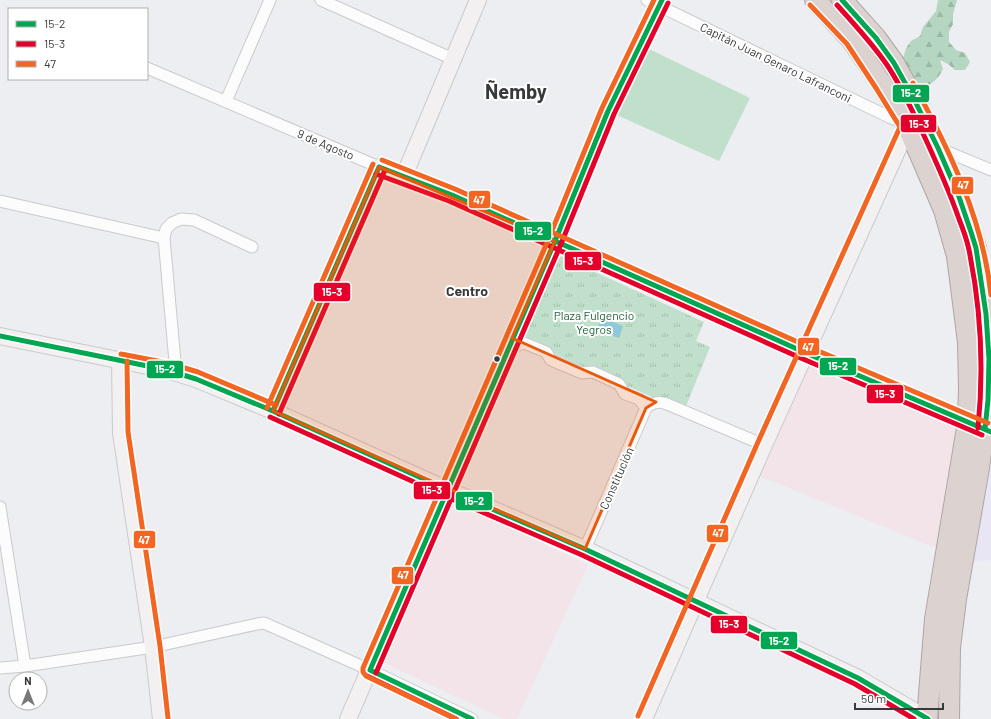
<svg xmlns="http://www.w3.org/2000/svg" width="991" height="719" font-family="Barlow,sans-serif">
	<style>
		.commercial { fill: #e8e6f4 }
		.education { fill: #f2e4e8 }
		.grass { fill: url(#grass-tufts) }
		.forest { fill: url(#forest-firs) }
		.pitch { fill: #c0e0cb }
		.water { fill: #90c8da }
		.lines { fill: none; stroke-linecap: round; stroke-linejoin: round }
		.street-casing { stroke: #c9cacc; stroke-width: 13 }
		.secondary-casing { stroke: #c9cacc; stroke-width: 18 }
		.highway-casing { stroke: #aea5a5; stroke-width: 22 }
		.street { stroke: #fcfcfd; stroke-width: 11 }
		.secondary { stroke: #f2f0f0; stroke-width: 16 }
		.highway { stroke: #dcd3d1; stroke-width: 20 }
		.bus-1-casing { stroke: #fff; stroke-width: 8 }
		.bus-2-casing { stroke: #fff; stroke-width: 8 }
		.bus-3-casing { stroke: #fff; stroke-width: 8 }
		.bus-1 { stroke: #00a651; stroke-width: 5 }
		.bus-2 { stroke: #e4002b; stroke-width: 5 }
		.bus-3 { stroke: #f26522; stroke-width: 5 }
		.marked { fill: #e8590c; fill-opacity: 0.2; stroke: #e8590c; stroke-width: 3; stroke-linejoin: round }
		.bus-dot { fill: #38393a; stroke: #fff; stroke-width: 1.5 }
		.labels { text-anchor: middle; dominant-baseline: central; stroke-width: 4; stroke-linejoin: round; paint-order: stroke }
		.street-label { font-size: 12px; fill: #38393a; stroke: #fff }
		.park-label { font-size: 12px; fill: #20613a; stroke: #fff }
		.quarter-label { font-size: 14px; font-weight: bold; fill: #38393a; stroke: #fff }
		.town-label { font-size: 20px; font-weight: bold; fill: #38393a; stroke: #fff }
		.line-badge { stroke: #fff; stroke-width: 1.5 }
		.badge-label { font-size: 11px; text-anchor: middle; font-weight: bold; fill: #fff }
	</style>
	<defs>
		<pattern id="grass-tufts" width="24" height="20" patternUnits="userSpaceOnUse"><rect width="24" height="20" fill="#c0e0cb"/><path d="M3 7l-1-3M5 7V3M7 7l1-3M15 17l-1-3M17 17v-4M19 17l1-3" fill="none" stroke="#a6c1af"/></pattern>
		<pattern id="forest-firs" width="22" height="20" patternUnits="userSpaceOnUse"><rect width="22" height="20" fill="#b5d6c1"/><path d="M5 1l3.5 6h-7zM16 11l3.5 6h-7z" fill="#9cb8a7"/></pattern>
	</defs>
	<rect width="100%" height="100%" fill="#eceef1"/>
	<path class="commercial" d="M 991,468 L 991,560 L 971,562 Z"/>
	<path class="education" d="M 806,353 L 968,422 L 946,552 L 752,473 Z
		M 452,501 L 588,565 L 517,719 L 504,719 L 384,663 Z"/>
	<path class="grass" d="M 558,255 L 704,322 L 696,341 L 710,347 L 684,411 L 521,339 Z"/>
	<path class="forest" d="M 938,0 L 957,0 L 953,14 L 953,24 L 949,32 L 949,42 L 956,50 L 965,53 L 970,62 L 965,70 L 955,70 L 948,64 L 940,60 L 943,69 C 938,79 933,84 922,88 L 914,83 L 907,76 L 903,58 L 906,48 L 911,41 L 920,36 L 923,27 L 936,11 Z"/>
	<path class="pitch" d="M 643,46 L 750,98 L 719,161 L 608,111 Z"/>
	<path class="water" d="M 602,317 L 623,326 L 619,338 L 597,329 Z"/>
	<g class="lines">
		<g class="street-casing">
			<path id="street" d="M 321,0 L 453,59
				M 647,0 L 891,118 L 903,122
				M 147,68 L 379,167
				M 226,101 L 270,0
				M 938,148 L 991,170
				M 0,201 L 164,238
				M 510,343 L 515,346 L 524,343 L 546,352 L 551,360 L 582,373 L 593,372 L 619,384 L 625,394 L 639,399 L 646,408
				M 176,373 L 164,238 L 166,229 L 172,223 L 181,219 L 194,220 L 252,247
				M 0,507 L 25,666
				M 585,549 L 646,408 C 653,402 659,401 667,404 L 764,445
				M 0,668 L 25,666 L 153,647 L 257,624 L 264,623 L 370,670 L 472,719"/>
		</g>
		<g class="secondary-casing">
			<path id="secondary" d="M 404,176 L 478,0
				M 0,336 L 167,370 L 196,379 L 273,411 L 448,490 L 585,549 L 858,678 L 928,719
				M 120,361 L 121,433 L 153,647 L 161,719
				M 273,411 L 379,167 L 452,195 L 806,353 L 968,422
				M 348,719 L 451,481 L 510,343 L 555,241 L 608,111 L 662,0
				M 644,719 L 764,445 L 908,127"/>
		</g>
		<g class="highway-casing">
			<path id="highway" d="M 815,0 L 852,40 L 882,84 L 908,127 L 944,210 L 957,256 L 968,342 L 969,389 L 968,422 L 935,619 L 927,719
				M 842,0 L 876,38 L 894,63 L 914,99 L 938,148 L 958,194 L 976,248 L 979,271 L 986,314 L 989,359 L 988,400 L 979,468 L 956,599 L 950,648 L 949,719"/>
		</g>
		<use href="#street" class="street"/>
		<use href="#secondary" class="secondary"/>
		<use href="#highway" class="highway"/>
		<g class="bus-1-casing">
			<path id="bus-1" d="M 842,0 L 876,38 L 894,63 L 914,99 L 938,148 L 958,194 L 971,232 L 976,248 L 986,314 L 989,359 L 988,400 L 985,429
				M 379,167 L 452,195 L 806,353 L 991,432
				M 0,336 L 167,370 L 196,379 L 273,411 L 448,490 L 585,549 L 858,678 L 928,719
				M 273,411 L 379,167
				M 472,719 L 370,670 L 555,241 L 608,111 L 662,0"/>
		</g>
		<g class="bus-2-casing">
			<path id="bus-2" d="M 837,5 C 854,24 872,43 887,65 C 900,84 910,106 920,127 C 934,157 948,187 959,219 C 963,229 967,240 969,250 C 981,309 984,369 978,428
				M 376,174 L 449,201 L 803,359 L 982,435
				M 279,414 L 385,170
				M 270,417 L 445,496 L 582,555 L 855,684 L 914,719
				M 376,673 L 561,244 L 614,114 L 668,3
				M 367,676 L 456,719"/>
		</g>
		<g class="bus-3-casing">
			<path id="bus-3" d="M 913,83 C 949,149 983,219 991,295
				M 382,160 L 455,189 L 809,347 L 988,423
				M 121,354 L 168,363 L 198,372 L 276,405
				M 127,361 L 128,432 L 160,646 L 168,718
				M 267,408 L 373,164
				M 638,716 L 758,442 L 900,127 L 876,88 L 847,44 L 810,5
				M 456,719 L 366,676 L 363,672 L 363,668 L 549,238 L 602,108 L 654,0"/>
		</g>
		<use href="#bus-1" class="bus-1"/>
		<use href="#bus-2" class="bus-2"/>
		<use href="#bus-3" class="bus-3"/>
	</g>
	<path class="marked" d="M 379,167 L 555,241 L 512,338 L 656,402 L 646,408 L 585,549 L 273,411 Z"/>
	<circle class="bus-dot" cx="497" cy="359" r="3.5"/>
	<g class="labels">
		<g class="street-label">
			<text transform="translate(776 62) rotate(26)">Capitán Juan Genaro Lafranconi</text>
			<text transform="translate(326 144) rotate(23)">9 de Agosto</text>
			<text transform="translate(616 478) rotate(-66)">Constitución</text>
		</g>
		<g class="park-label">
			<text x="594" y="315">Plaza Fulgencio<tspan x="594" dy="14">Yegros</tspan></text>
		</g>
		<g class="quarter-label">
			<text x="467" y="290">Centro</text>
		</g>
		<g class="town-label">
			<text x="516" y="91">Ñemby</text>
		</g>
	</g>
	<g class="line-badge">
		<rect x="892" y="84" width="38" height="19" rx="4" fill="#00a651"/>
		<rect x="900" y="114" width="37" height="19" rx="4" fill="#e4002b"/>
		<rect x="951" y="176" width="23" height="19" rx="4" fill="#f26522"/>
		<rect x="468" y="190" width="23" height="19" rx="4" fill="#f26522"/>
		<rect x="514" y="221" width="38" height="20" rx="4" fill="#00a651"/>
		<rect x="564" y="251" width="38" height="20" rx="4" fill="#e4002b"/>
		<rect x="313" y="282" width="38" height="20" rx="4" fill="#e4002b"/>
		<rect x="797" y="337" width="23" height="19" rx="4" fill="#f26522"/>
		<rect x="819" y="357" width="38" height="19" rx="4" fill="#00a651"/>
		<rect x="146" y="360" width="38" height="19" rx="4" fill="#00a651"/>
		<rect x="866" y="384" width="38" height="20" rx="4" fill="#e4002b"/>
		<rect x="413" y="481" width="38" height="19" rx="4" fill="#e4002b"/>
		<rect x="455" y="491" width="38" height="20" rx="4" fill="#00a651"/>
		<rect x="706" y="524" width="23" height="19" rx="4" fill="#f26522"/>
		<rect x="133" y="530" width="23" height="19" rx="4" fill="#f26522"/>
		<rect x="391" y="566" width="23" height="19" rx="4" fill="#f26522"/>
		<rect x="710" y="615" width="38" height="19" rx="4" fill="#e4002b"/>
		<rect x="760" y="631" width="38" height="19" rx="4" fill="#00a651"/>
	</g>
	<g class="badge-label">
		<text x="911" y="97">15-2</text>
		<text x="919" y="128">15-3</text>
		<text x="963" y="189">47</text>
		<text x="479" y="204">47</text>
		<text x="533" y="235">15-2</text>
		<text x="583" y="265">15-3</text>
		<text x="332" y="296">15-3</text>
		<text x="808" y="351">47</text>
		<text x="838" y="370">15-2</text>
		<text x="165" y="373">15-2</text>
		<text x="885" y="398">15-3</text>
		<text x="432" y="494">15-3</text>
		<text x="474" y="505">15-2</text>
		<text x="718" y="537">47</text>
		<text x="144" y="544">47</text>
		<text x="403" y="579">47</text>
		<text x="729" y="628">15-3</text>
		<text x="779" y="645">15-2</text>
	</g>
	<rect x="8" y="8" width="140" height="72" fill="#ffffff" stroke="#afb0b0"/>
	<rect x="16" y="21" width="20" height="6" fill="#00a651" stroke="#afb0b0"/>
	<text x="44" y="28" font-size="12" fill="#38393a">15-2</text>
	<rect x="16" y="41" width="20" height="6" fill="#e4002b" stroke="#afb0b0"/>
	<text x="44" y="48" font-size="12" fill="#38393a">15-3</text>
	<rect x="16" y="61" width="20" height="6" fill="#f26522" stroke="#afb0b0"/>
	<text x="44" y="68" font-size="12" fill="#38393a">47</text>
	<g transform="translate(28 691)"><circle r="19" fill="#ffffff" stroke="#afb0b0"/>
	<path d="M0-3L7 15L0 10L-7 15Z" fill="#77787a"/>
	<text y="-6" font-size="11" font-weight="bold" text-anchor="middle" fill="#38393a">N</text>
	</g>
	<path d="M855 703v6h88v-6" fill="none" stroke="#38393a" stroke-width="2"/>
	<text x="861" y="703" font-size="12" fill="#38393a" stroke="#ffffff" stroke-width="3" paint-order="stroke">50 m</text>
</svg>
